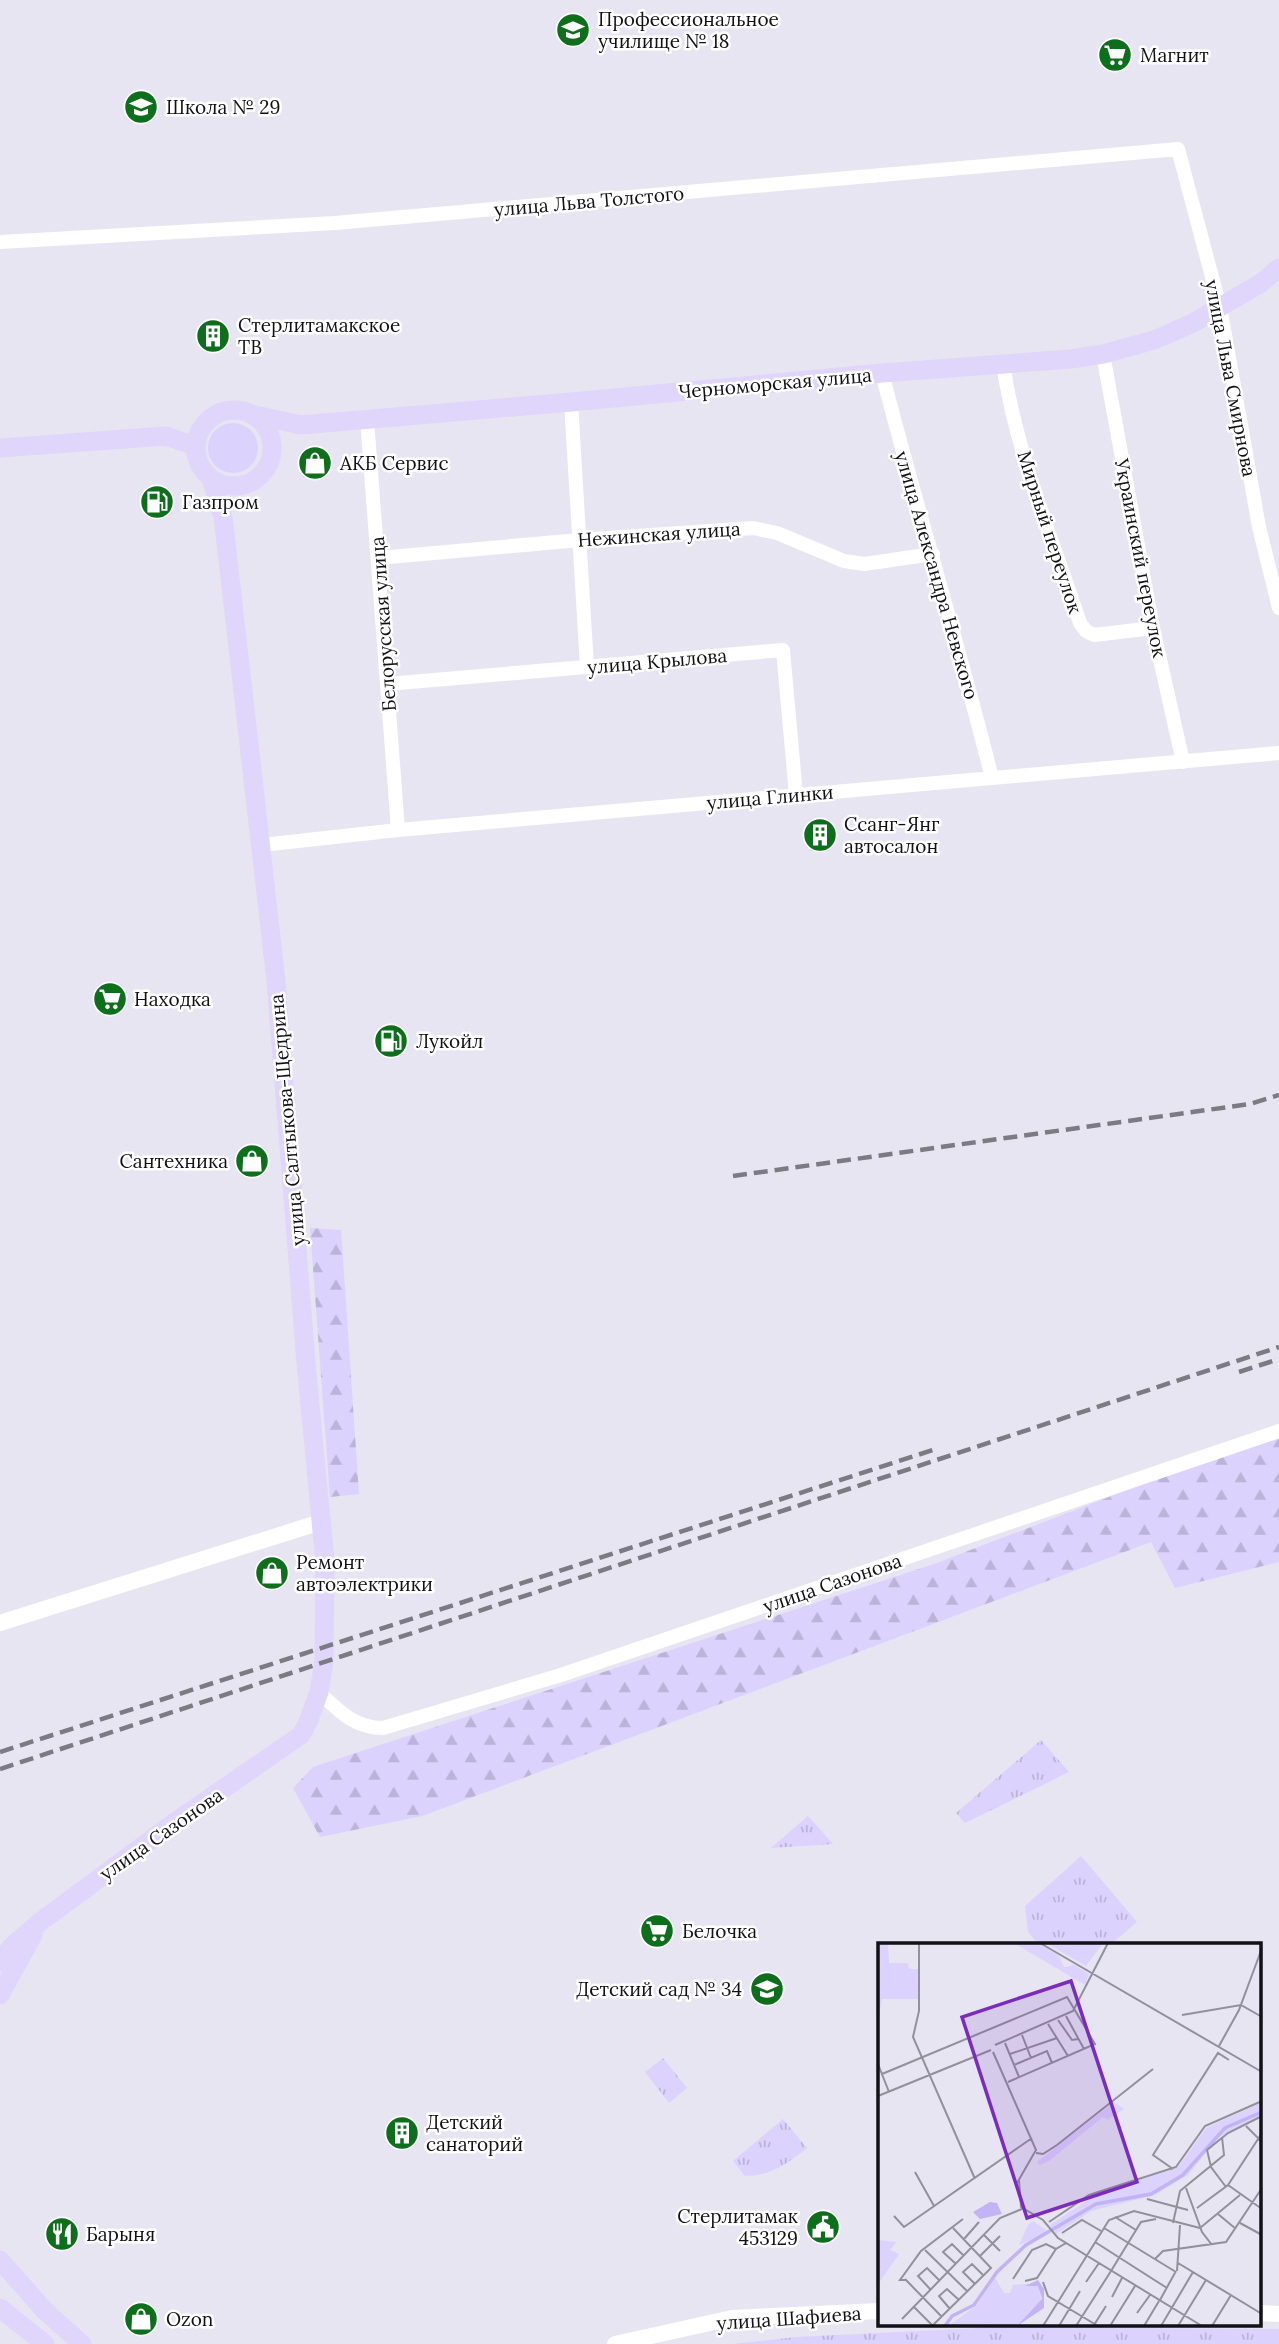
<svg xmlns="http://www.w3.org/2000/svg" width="1279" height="2344" font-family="Lora,serif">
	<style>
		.grass { fill: #dbd2fd }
		.forest { fill: url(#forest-firs) }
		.park { fill: url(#park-tufts) }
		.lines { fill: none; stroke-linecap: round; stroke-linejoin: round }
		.minor { stroke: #fff; stroke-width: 14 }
		.tertiary { stroke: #fff; stroke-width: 16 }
		.secondary { stroke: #e0d5fa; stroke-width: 19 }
		.rail { stroke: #7c7a83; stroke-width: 4.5; stroke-dasharray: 14 7; stroke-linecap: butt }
		.labels { text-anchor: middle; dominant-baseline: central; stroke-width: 5; stroke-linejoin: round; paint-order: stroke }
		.poi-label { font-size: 19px; fill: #121115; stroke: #fff; text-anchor: start }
		.street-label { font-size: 19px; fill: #121115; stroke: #fff }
		.inset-river { fill: none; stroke: #c2b4f4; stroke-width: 3.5 }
		.inset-road { fill: none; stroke: #92909a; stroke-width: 2 }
		.view { fill: #7b2cbf; fill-opacity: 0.15; stroke: #7b2cbf; stroke-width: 3.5 }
		.inset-edge { fill: none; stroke: #121115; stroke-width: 3.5 }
	</style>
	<defs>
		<pattern id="forest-firs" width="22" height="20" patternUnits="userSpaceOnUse" patternTransform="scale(1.75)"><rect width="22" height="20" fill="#dbd2fd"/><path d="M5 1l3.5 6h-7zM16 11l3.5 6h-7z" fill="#bbb3d8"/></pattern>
		<pattern id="park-tufts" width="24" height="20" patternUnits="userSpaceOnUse" patternTransform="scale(1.75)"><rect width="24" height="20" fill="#dbd2fd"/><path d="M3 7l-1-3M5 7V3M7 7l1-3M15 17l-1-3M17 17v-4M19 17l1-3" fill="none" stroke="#bbb3d8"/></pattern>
	</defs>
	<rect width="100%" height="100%" fill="#e7e5f2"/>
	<path class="grass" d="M208 448a25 25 0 1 1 50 0a25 25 0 1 1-50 0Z"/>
	<path class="forest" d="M 310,1228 L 341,1230 L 359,1494 L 330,1497 Z
		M 1279,1432 L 1279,1562 L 1175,1588 L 1151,1542 L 422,1816 L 320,1837 L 293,1788 L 313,1767 L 934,1564 Z"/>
	<path class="park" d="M 1041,1740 L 1069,1772 L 965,1823 L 956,1813 Z
		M 808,1816 L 833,1844 L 771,1848 Z
		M 1081,1856 L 1137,1922 L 1110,1945 L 1039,1945 L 1028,1932 L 1025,1906 Z
		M 663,2058 L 687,2088 L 669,2103 L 645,2072 Z
		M 783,2119 L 807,2148 C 788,2163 771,2176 745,2176 L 733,2161 Z
		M 1000,2327 L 1279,2329 L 1279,2344 L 733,2344 L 796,2337 Z"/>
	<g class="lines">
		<path class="minor" d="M 0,242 L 335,223 L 1178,149 L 1220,307 L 1259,527 L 1279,608
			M 1103,354 L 1153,628 L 1183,762
			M 1003,364 C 1016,452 1052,538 1080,623 L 1086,631 L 1094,635 L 1153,628
			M 882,373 C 917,509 958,642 992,778
			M 571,402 L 587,667
			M 367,419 L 398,830
			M 378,558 L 579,540 L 753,528 L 777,533 L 844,561 L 864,564 L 933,554
			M 387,684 L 783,650 L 796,795
			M 262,845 L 398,830 L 1279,753
			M 319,1692 C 339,1711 354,1728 383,1728 L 561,1675 L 1279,1431"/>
		<path class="tertiary" d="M 0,1623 L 321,1522
			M 1260,2313 L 1279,2314
			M 615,2344 L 732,2318 L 880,2311"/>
		<path class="secondary" d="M196 448a38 38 0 1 1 76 0a38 38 0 1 1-76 0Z
			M 251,414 L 301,425 L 571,402 L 882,373 L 1071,359 L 1103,354 L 1154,340 L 1193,323 L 1220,307 L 1261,283 L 1279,268
			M 0,448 L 166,436 L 195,446
			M 0,1962 L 11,1947 L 40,1922 L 175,1822 L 301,1735 L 308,1722 L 319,1692 L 324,1661 L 325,1562 L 306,1363 L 276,981 L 228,560 L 223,517 L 211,479
			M 0,1995 L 33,1935
			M 0,2260 L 45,2311 L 82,2344
			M 0,2308 L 45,2344"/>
		<path class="rail" d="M 733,1176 L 1250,1104 L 1279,1095
			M 1239,1372 L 1279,1359
			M 0,1752 L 936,1449
			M 0,1769 L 1279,1347"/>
	</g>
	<defs>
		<g id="university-disc" transform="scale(1.75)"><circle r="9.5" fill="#0d6e1b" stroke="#fff"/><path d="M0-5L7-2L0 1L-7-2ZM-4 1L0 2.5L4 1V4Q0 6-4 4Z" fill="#fff"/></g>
		<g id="supermarket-disc" transform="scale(1.75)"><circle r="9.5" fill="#0d6e1b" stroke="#fff"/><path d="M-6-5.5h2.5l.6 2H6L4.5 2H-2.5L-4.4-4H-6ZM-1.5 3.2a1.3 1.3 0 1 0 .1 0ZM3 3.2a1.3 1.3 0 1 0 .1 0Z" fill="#fff"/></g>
		<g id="school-disc" transform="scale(1.75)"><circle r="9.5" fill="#0d6e1b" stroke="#fff"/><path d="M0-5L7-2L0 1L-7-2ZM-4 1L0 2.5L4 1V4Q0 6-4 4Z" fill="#fff"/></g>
		<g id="building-disc" transform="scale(1.75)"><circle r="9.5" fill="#0d6e1b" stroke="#fff"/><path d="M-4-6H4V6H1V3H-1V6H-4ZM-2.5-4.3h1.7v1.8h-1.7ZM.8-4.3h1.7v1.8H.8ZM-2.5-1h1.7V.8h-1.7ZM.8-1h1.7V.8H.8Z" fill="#fff"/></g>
		<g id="shop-disc" transform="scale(1.75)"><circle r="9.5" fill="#0d6e1b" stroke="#fff"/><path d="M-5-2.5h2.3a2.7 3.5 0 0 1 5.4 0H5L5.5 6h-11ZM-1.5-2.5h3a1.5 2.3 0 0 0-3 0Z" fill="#fff"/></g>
		<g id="fuel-disc" transform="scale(1.75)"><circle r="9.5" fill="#0d6e1b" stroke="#fff"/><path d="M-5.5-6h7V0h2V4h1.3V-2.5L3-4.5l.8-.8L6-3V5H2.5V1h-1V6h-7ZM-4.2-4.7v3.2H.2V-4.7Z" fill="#fff"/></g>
		<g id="civic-disc" transform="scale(1.75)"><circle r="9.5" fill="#0d6e1b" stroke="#fff"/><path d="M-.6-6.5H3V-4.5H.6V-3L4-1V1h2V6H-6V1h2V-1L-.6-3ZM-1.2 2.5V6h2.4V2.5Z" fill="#fff"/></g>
		<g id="restaurant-disc" transform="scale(1.75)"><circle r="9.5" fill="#0d6e1b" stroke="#fff"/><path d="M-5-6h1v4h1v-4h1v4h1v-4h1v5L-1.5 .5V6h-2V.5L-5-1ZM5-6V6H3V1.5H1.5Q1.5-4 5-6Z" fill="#fff"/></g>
	</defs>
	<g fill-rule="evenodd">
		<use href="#university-disc" x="573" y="30"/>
		<use href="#supermarket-disc" x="1115" y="55"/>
		<use href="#school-disc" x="141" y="107"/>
		<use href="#building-disc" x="213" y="336"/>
		<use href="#shop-disc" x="315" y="463"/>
		<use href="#fuel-disc" x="157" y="502"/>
		<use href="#building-disc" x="820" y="835"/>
		<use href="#supermarket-disc" x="110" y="999"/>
		<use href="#fuel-disc" x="391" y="1041"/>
		<use href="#shop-disc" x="252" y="1161"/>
		<use href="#shop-disc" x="272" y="1573"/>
		<use href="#supermarket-disc" x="657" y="1931"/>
		<use href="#school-disc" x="767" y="1989"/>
		<use href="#building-disc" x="402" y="2133"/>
		<use href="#civic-disc" x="823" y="2227"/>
		<use href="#restaurant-disc" x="62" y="2234"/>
		<use href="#shop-disc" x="141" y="2319"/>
	</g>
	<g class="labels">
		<g class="poi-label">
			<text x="598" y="19">Профессиональное<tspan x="598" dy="22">училище № 18</tspan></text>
			<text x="1140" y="55">Магнит</text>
			<text x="166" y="107">Школа № 29</text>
			<text x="238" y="325">Стерлитамакское<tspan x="238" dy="22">ТВ</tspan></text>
			<text x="340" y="463">АКБ Сервис</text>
			<text x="182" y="502">Газпром</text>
			<text x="844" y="824">Ссанг-Янг<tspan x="844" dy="22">автосалон</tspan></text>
			<text x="134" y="999">Находка</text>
			<text x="416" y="1041">Лукойл</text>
			<text x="228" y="1161" text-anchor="end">Сантехника</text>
			<text x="296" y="1562">Ремонт<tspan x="296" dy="22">автоэлектрики</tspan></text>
			<text x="682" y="1931">Белочка</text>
			<text x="742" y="1989" text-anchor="end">Детский сад № 34</text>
			<text x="426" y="2122">Детский<tspan x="426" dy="22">санаторий</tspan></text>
			<text x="798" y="2216" text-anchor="end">Стерлитамак<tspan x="798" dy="22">453129</tspan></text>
			<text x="86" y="2234">Барыня</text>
			<text x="166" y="2319">Ozon</text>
		</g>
		<g class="street-label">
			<text transform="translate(589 201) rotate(-5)">улица Льва Толстого</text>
			<text transform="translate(1231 378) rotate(79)">улица Льва Смирнова</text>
			<text transform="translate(775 383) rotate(-5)">Черноморская улица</text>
			<text transform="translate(1050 532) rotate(72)">Мирный переулок</text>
			<text transform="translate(659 534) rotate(-4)">Нежинская улица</text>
			<text transform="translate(1141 558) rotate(79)">Украинский переулок</text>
			<text transform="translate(937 575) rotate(74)">улица Александра Невского</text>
			<text transform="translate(383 624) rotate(-94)">Белорусская улица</text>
			<text transform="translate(657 661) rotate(-5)">улица Крылова</text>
			<text transform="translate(770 797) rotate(-5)">улица Глинки</text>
			<text transform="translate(287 1120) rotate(-95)">улица Салтыкова-Щедрина</text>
			<text transform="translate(832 1583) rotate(-19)">улица Сазонова</text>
			<text transform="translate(161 1834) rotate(-35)">улица Сазонова</text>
			<text transform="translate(789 2318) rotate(-4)">улица Шафиева</text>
		</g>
	</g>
	<g transform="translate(878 1943)">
		<rect width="383" height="383" fill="#e7e5f2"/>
		<path d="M 236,159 L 246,166 L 229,177 L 225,174 L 171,218 L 162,222 L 159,219 ZM 155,278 L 171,289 L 141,302 L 150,282 ZM 117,335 L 126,350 L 132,350 L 135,342 L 160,340 L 164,362 L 139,383 L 70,383 L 98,363 Z" fill="#dbd2fd"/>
		<path d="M 0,0 L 10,0 L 11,20 L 30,20 L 31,26 L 40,26 L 40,56 L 4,56 L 1,73 ZM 136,0 L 160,0 L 181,13 L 186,24 L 196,22 L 211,31 L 207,42 ZM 168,0 L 188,2 L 225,0 L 208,23 ZM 383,160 L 383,173 L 341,194 L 310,232 L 277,252 L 213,268 L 178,291 L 172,282 L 217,252 L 301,223 L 328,185 Z" fill="#dbd2fd"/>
		<path d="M 0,297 L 18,299 L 12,307 L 21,311 L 0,341 Z" fill="#dbd2fd"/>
		<path d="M 112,259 L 119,260 L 124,271 L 102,276 L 95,269 ZM 160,337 L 166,346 L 166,365 L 139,383 L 164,356 L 160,343 L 147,343 Z" fill="#c2b4f4"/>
		<path class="inset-river" d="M 67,383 L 74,373 L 96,362 L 119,329 L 148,302 L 218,261 L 273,251 L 305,232 L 347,185 L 384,169"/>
		<path class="inset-road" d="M 41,0 L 41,68 L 35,94 L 97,236M 162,0 L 384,129M 304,72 L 363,62 L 384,74M 188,73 L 206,106M 180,77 L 194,97 L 200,96M 170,81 L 190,113M 144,92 L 153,115M 127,100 L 141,134M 117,102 L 195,68 L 230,0M 341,103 L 361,67 L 384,5M 115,109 L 158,207 L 139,240M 132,111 L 179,95M 0,121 L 11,149M 136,122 L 169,108 L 174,120M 4,131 L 189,54 L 217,101 L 130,139M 0,153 L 113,107M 368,183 L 384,199M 158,210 L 165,211 L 179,202 L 275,126M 295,226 L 275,212 L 340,110 L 351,117M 37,229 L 56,263M 141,237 L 143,264 L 165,277 L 180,295 L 324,383M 350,242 L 384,266M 348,244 L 333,224 L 329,207 L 350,190 L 384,173M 308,245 L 324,289 L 334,302M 269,256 L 310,267M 319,265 L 350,242 L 384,190M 340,271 L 358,286M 16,273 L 26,284 L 154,195M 237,274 L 258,287M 171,279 L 211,252 L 298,224 L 327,183 L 384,158M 295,280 L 302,248 L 346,212 L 344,194M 362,280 L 384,292M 226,285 L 298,329M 322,285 L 362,252M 184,290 L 204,277 L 223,288M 106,292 L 122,308M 86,296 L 101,279M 217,299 L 289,345M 47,307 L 89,348M 102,313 L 122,293M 277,316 L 285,308 L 348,299 L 384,245M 300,320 L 384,371M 78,321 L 65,309 L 74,301 L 86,313M 233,328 L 263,279 L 278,276M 299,328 L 302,282M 27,336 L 64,374M 135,336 L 154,307 L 168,301 L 178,306M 28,337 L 22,337 L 43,308 L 85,276M 147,338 L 159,335 L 178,306 L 188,300M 165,339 L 170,353 L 220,383M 208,339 L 221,320M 97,341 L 85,329 L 94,321 L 106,333M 52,346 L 40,333 L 49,325 L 61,337M 234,354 L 244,335M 282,357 L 298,328M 35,363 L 55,383M 72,366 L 61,353 L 69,346 L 81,357M 259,370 L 272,352M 24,376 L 122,275 L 144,266M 216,382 L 228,363M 54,383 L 113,325 L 75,285M 165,383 L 231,277 L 256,268 L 322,285M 181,383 L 202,348M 198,383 L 233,328M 232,383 L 257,343M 266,383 L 281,358M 283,383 L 315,329M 300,383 L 328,337M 334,383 L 353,352"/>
		<path class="view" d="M 193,38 L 259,239 L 149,275 L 84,74 Z"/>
		<rect width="383" height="383" class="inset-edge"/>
	</g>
</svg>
